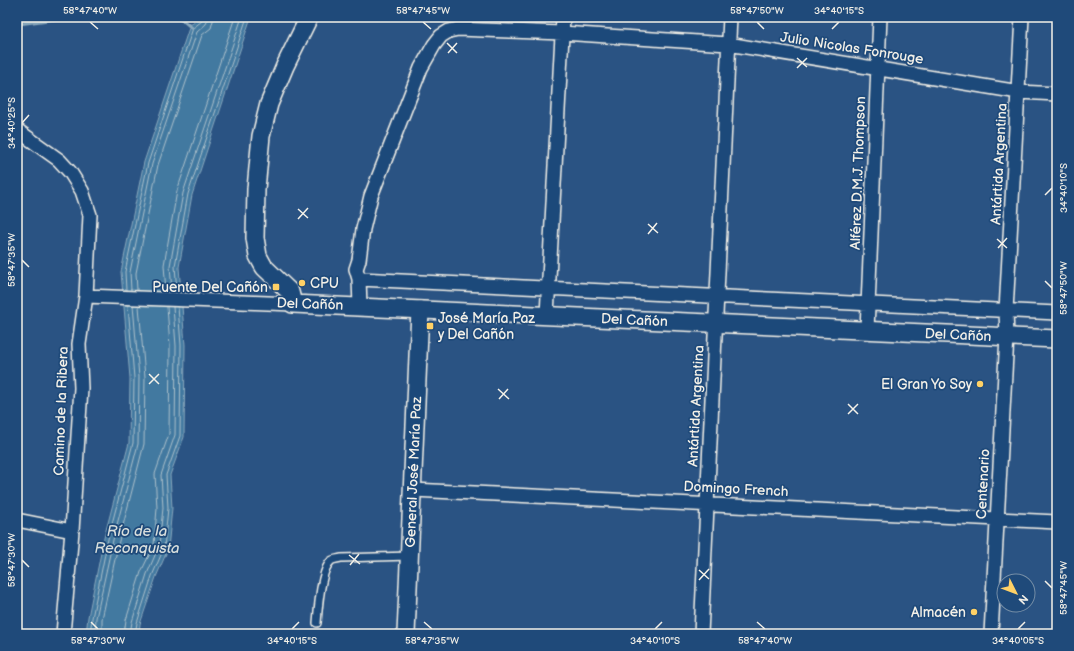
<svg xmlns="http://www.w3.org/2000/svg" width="1074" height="651" font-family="'Balsamiq Sans',sans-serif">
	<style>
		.water { fill: #4379a0; stroke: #8aa9bd }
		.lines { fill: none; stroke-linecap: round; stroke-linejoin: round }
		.shore { stroke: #adc1cb; stroke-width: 1 }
		.stream { stroke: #8aa9bd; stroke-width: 3.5 }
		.service-casing { stroke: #f4f1e8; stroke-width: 10 }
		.minor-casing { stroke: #f4f1e8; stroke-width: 16 }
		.tertiary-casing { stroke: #f4f1e8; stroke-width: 20 }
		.service { stroke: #1f4a7a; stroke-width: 7 }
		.minor { stroke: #1f4a7a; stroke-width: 13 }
		.tertiary { stroke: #1f4a7a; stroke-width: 17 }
		.ticks { fill: none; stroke: #f4f1e8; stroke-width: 1.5 }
		.poi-dot { fill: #ffd166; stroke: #1f4a7a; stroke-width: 1.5 }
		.labels { text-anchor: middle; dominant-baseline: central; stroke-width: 3.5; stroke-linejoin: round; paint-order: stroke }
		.street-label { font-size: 14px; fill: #f4f1e8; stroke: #1f4a7a }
		.poi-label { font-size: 14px; fill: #f4f1e8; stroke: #1f4a7a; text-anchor: end }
		.water-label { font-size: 15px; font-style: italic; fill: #d9dfdd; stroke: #1f4a7a }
		.neatline { fill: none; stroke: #f4f1e8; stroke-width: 1.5 }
		.ticks-label { font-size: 10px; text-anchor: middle; fill: #f4f1e8 }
	</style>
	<rect width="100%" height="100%" fill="#2a5383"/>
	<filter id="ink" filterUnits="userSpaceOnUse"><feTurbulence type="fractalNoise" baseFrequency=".025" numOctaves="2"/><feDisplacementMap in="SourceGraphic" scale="8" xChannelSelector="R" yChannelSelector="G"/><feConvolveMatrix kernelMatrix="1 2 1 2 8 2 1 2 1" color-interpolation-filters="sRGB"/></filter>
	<g filter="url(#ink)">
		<path class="water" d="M 202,17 L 251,17 L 192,195 L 179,267 L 185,345 L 184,437 L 170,475 L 172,508 L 168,549 L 156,577 L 140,624 L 139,634 L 86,634 L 88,617 L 104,538 L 129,443 L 130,378 L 121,272 L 144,162 L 190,25 Z"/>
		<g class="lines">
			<path class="shore" d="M 126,290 L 125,272 L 148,163 L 193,28 L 202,21 L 203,17
				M 131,290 L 130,272 L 152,164 L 197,32 L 206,24 L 208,17
				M 137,290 L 136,273 L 158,165 L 202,35 L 211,28 L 214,17
				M 166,292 L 164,265 L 177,191 L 235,17
				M 172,292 L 170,266 L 183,193 L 242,17
				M 177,292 L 175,266 L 188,194 L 247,17
				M 90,634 L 92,618 L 108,539 L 133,443 L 134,378 L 128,305
				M 95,634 L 96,618 L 113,540 L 138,444 L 139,377 L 133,305
				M 102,634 L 102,619 L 119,541 L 144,444 L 145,377 L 139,306
				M 124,634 L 126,620 L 141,572 L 154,545 L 157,508 L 155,474 L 169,434 L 170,346 L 167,307
				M 130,634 L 132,622 L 147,574 L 159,546 L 163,508 L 161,475 L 175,435 L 176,346 L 173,307
				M 135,634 L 137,623 L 152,576 L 164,548 L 168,508 L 166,475 L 180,436 L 181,345 L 178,307"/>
			<path class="stream" d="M 179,17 L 192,28
				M 17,24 L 68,17"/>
			<g class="service-casing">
				<path id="service" d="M 317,623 C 318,609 321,569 331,561 C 333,559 338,559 341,558 L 410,556"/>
			</g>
			<g class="minor-casing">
				<path id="minor" d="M 17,130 L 59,160 L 70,172 L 82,191 L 90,215 L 86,296 L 79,344 L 81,388 L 72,531 L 63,634
					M 359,279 L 1057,313
					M 86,296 L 293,304
					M 360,306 L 359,279 L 356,269 L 359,260 L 363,229 L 371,196 L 421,68 L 434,45 L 441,36 L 449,31 L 458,29 L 562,33 L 728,44 L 1019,92 L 1057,94
					M 547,315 L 563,17
					M 867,330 L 880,17
					M 413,490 L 1057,522
					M 17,520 L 72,531
					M 701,634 L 730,17
					M 991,634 L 1007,336 L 1006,311 L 1022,17"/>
			</g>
			<g class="tertiary-casing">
				<g id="tertiary">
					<path id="s1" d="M 309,17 L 285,66 L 269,104 L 261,136 L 256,189 L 255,238 L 258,256 L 264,267 L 290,292 L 293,304 L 1057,339"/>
					<path id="s2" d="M 406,634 L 420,310"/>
				</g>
			</g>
			<use href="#service" class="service"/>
			<use href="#minor" class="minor"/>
			<use href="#tertiary" class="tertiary"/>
		</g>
	</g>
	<path class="ticks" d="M 90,22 L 98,29M 423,22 L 431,29M 757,22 L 764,29M 832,29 L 839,22M 447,43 L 457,53M 448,53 L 457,43M 797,58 L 807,67M 797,68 L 807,58M 22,123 L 29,115M 1045,195 L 1052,188M 298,209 L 308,218M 298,219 L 308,208M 648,224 L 658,233M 648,234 L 657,223M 997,239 L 1007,248M 998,248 L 1007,238M 22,260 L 29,267M 1045,281 L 1052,288M 149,374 L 159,384M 149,384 L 159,374M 498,389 L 509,399M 499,399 L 508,389M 848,404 L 858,414M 848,414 L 858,404M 349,555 L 360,564M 22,560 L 29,567M 350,565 L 359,554M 699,570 L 709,579M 699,580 L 709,569M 1045,581 L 1052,588M 91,622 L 98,629M 424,622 L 432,629M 757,622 L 765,629M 292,629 L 299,622M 655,629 L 662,622M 1018,629 L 1025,622"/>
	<g class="poi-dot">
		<circle cx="302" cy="283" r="4"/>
		<rect x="272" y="283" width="8" height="8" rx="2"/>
		<rect x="426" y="322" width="8" height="8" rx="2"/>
		<circle cx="980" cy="384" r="4"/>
		<circle cx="974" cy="612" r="4"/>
	</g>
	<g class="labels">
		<g class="street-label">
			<text transform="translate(852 48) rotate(9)">Julio Nicolas Fonrouge</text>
			<text transform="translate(999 164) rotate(-87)">Antártida Argentina</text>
			<text transform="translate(858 173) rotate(-88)">Alférez D.M.J. Thompson</text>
			<text transform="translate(310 304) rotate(2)">Del Cañón</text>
			<text stroke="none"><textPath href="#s1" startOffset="652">Del Cañón</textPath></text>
			<text stroke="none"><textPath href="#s1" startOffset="976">Del Cañón</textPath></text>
			<text transform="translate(696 406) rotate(-87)">Antártida Argentina</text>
			<text transform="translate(61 411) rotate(-88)">Camino de la Ribera</text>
			<text stroke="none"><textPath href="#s2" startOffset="162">General José María Paz</textPath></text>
			<text transform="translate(983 484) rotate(-87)">Centenario</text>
			<text transform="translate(736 489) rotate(3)">Domingo French</text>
		</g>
		<g class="poi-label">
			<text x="310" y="283" text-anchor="start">CPU</text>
			<text x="268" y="287">Puente Del Cañón</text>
			<text x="438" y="318" text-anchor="start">José María Paz<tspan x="438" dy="16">y Del Cañón</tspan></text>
			<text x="972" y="384">El Gran Yo Soy</text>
			<text x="966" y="612">Almacén</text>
		</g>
		<g class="water-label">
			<text x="137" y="531">Río de la<tspan x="137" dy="17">Reconquista</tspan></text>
		</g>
	</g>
	<rect width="1074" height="651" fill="none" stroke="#1f4a7a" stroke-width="44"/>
	<g transform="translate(1016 593) rotate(132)"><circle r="19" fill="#1f4a7a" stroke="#748da6"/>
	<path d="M0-3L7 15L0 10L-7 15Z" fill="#ffd166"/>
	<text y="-6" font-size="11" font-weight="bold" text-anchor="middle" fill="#f4f1e8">N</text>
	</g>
	<rect x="22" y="22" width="1030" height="607" class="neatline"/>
	<g class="ticks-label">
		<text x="90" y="14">58°47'40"W</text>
		<text x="423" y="14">58°47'45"W</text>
		<text x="757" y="14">58°47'50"W</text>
		<text x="839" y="14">34°40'15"S</text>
		<text transform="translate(11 123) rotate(-90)" y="4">34°40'25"S</text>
		<text transform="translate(1063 188) rotate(-90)" y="4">34°40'10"S</text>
		<text transform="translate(11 260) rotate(-90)" y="4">58°47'35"W</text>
		<text transform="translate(1063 288) rotate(-90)" y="4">58°47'50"W</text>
		<text transform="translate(11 560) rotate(-90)" y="4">58°47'30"W</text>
		<text transform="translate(1063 588) rotate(-90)" y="4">58°47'45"W</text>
		<text x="98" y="644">58°47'30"W</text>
		<text x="292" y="644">34°40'15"S</text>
		<text x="432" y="644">58°47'35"W</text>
		<text x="655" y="644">34°40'10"S</text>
		<text x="765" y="644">58°47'40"W</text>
		<text x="1018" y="644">34°40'05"S</text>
	</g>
</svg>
